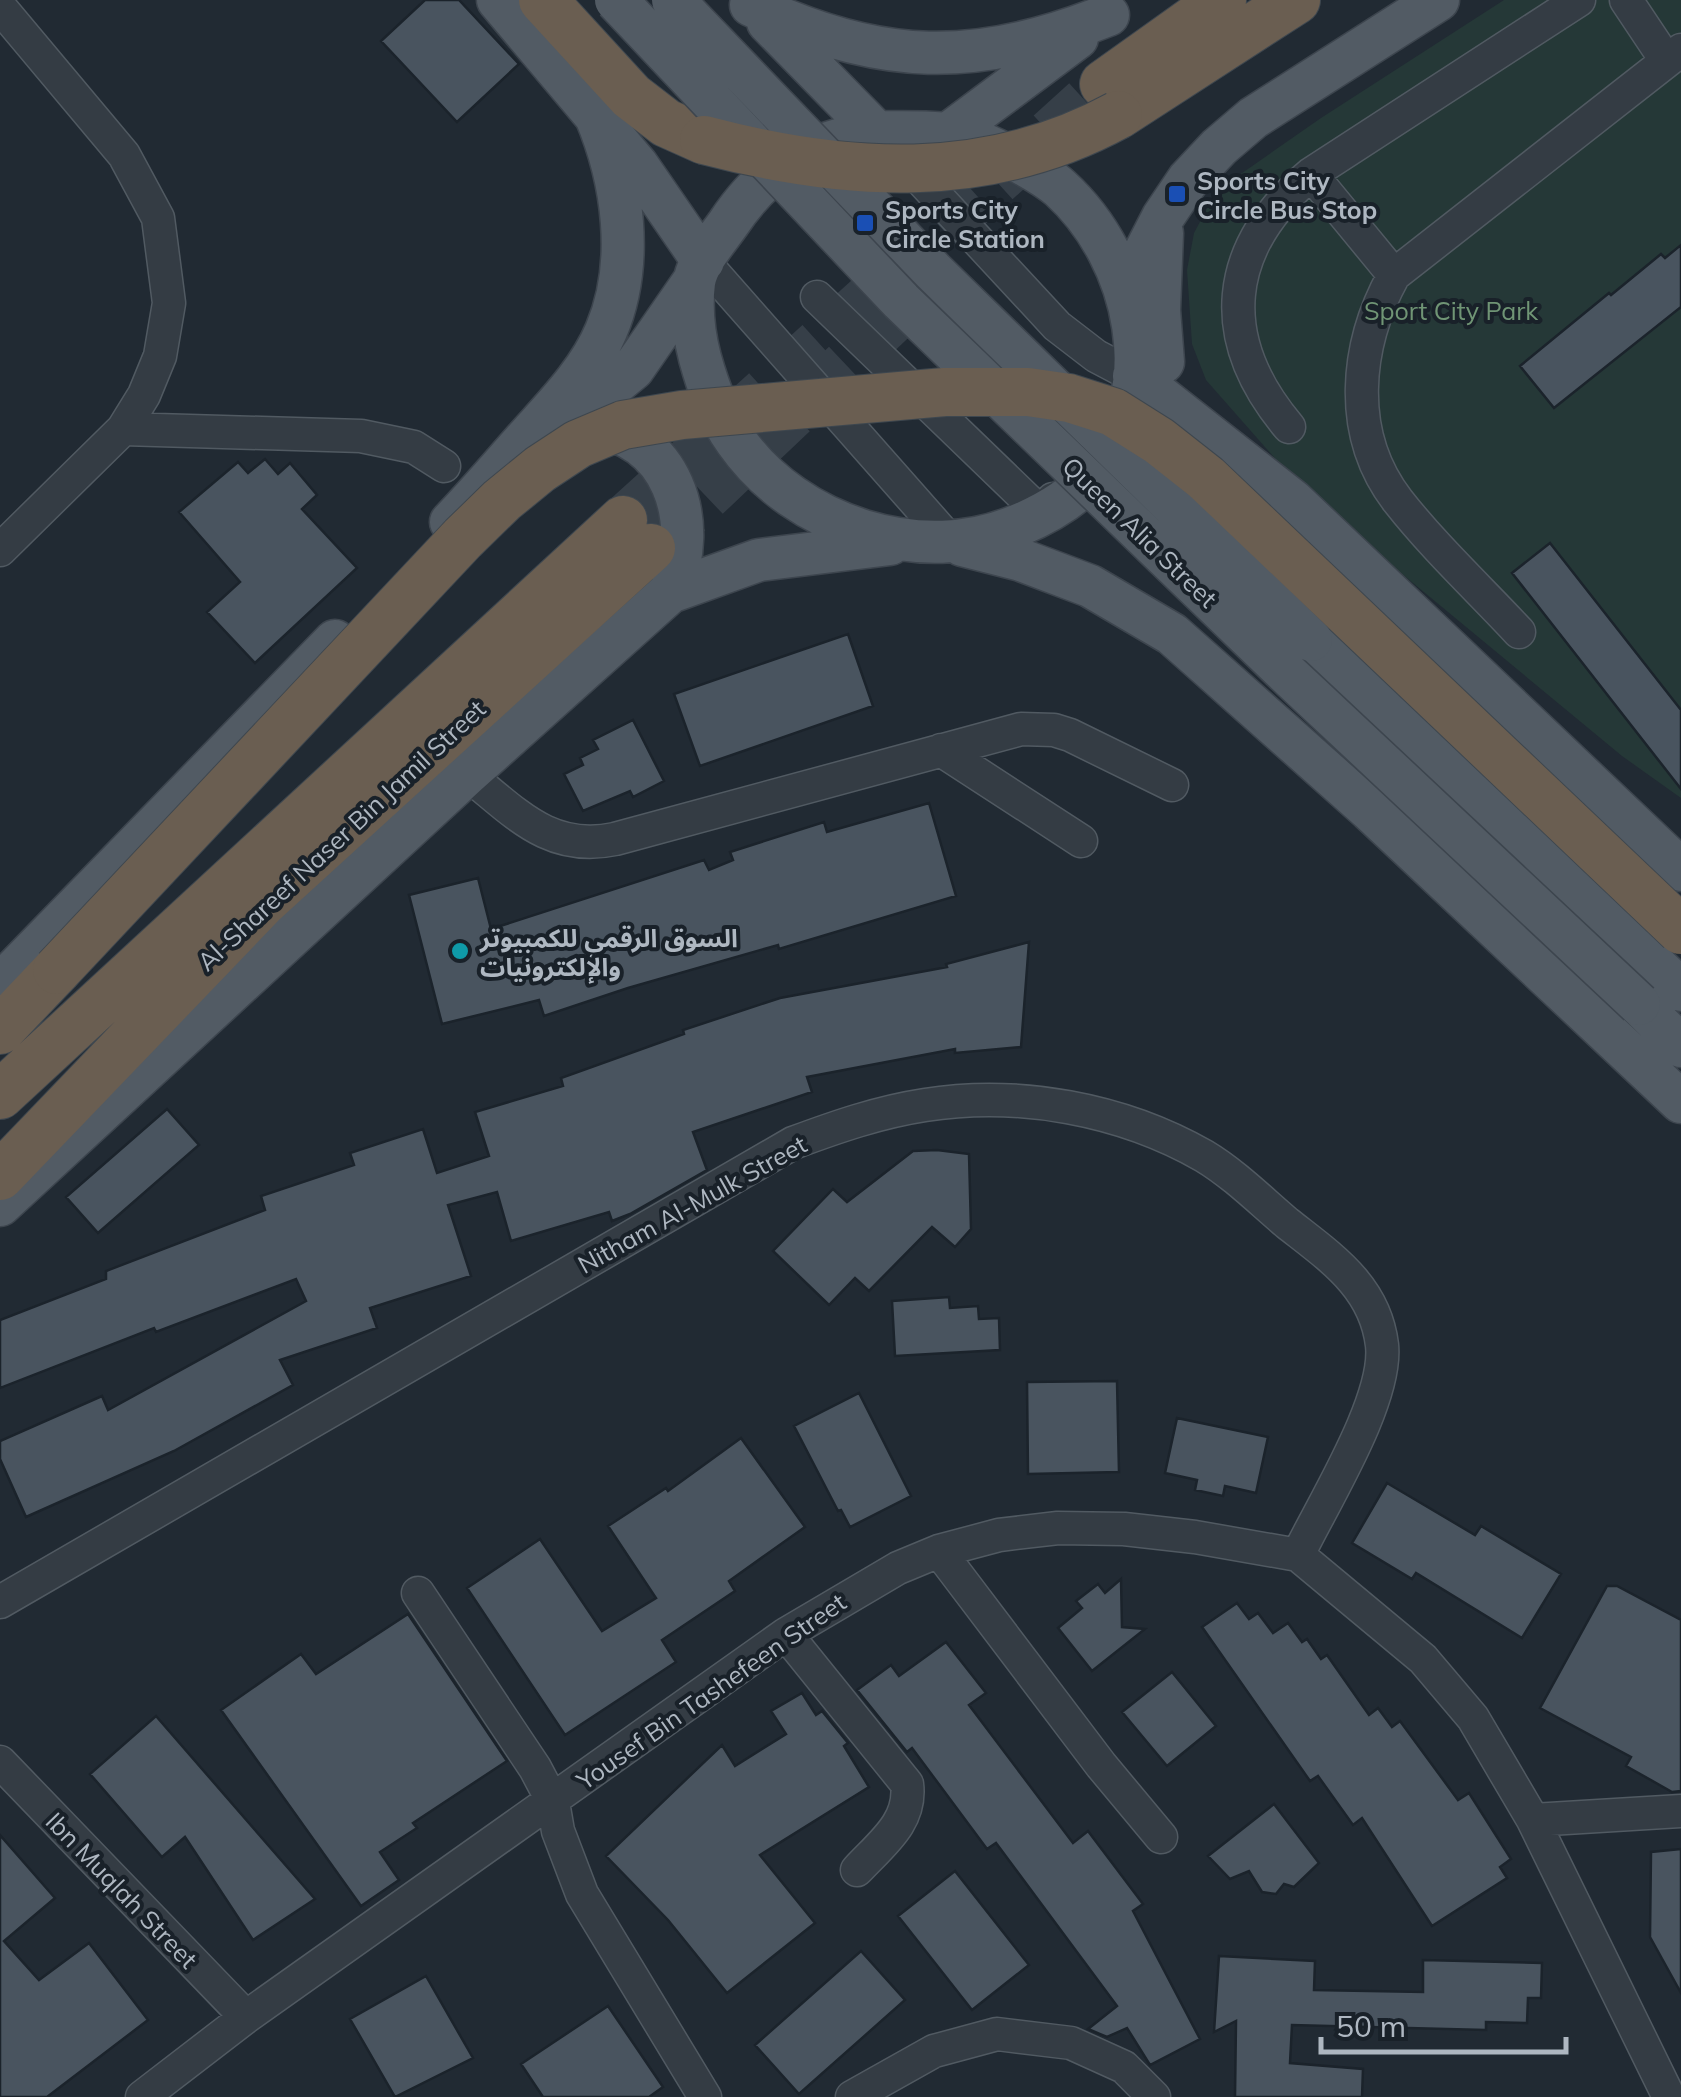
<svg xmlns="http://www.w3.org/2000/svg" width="1681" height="2097" font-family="Mulish,'Noto Sans Arabic',sans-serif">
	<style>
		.green { fill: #253837 }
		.building { fill: #49545f; stroke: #1b232b; stroke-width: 2.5 }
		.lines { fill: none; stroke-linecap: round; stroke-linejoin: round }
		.highway-tunnel { stroke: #363f48; stroke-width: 48; stroke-dasharray: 48 24; stroke-linecap: butt }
		.minor-casing { stroke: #515a62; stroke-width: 35 }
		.major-casing { stroke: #3d454e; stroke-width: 45 }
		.highway-casing { stroke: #3e474f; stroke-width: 50 }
		.minor { stroke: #343c44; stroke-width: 32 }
		.major { stroke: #525b64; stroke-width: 42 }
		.highway { stroke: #6a5e51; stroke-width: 48 }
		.major-bridge-casing { stroke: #3d454e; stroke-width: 45; stroke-linecap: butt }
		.highway-bridge-casing { stroke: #3e474f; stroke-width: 50; stroke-linecap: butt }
		.major-bridge { stroke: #525b64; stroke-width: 42 }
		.highway-bridge { stroke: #6a5e51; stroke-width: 48 }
		.transit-dot { fill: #1a4fb4; stroke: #192129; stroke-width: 4 }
		.culture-dot { fill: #0f9aa8; stroke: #192129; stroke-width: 4 }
		.labels { text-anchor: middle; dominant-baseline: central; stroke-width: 8; stroke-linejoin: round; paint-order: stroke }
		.poi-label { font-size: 25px; font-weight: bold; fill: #aeb7c1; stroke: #192129; text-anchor: start }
		.park-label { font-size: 25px; fill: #709575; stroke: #192129 }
		.street-label { font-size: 25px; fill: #aeb7c1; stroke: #192129 }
	</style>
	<rect width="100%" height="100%" fill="#212a33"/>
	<path class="green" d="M 1504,0 L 1681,0 L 1681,798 L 1622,756 L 1309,497 L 1206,380 L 1192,344 L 1187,270 L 1194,233 L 1210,203 L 1235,178 L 1321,118 Z"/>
	<path class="building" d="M 425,0 L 459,0 L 519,64 L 457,122 L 381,41 Z
		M 1681,245 L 1681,307 L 1554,408 L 1520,366 L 1609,293 L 1611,295 L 1661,254 L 1665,258 Z
		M 265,459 L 278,474 L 290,463 L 317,495 L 302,509 L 357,568 L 255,663 L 207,612 L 240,582 L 179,512 L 238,462 L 248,473 Z
		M 1550,543 L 1681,710 L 1681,789 L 1512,573 Z
		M 848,634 L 873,706 L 700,766 L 674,694 Z
		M 633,720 L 664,781 L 633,797 L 630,791 L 583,811 L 564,774 L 583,765 L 580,758 L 598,749 L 593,740 Z
		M 929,803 L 956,896 L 779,949 L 778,945 L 628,988 L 544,1016 L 539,1000 L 442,1024 L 409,895 L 478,878 L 491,929 L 704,860 L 709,870 L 733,860 L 730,852 L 824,822 L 827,832 Z
		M 1029,942 L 1021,1047 L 955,1053 L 955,1049 L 807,1077 L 812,1092 L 693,1132 L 707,1170 L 630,1214 L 612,1221 L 609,1212 L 511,1241 L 497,1192 L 448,1205 L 471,1276 L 370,1308 L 377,1328 L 280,1360 L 293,1385 L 174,1451 L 26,1517 L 0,1459 L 0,1441 L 102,1396 L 108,1410 L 306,1301 L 296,1279 L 156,1332 L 154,1328 L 0,1388 L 0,1320 L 106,1279 L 106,1271 L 265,1210 L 261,1196 L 354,1165 L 350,1153 L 423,1129 L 437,1173 L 489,1156 L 475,1112 L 563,1086 L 561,1078 L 684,1034 L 683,1030 L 780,998 L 947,967 L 946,964 Z
		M 167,1109 L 199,1145 L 98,1233 L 66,1197 Z
		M 937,1150 L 969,1154 L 971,1229 L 955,1247 L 932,1227 L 869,1291 L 855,1278 L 829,1305 L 773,1251 L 833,1189 L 847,1202 L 913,1151 Z
		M 949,1297 L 950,1308 L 978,1306 L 979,1319 L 999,1318 L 1000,1350 L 895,1356 L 892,1301 Z
		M 1117,1381 L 1119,1472 L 1028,1474 L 1027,1382 Z
		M 859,1393 L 911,1496 L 850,1527 L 841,1510 L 838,1511 L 794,1426 Z
		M 1177,1418 L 1268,1437 L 1256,1493 L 1225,1486 L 1223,1496 L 1195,1490 L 1197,1480 L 1165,1473 Z
		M 741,1438 L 805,1527 L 729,1581 L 735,1591 L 662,1640 L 676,1662 L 565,1735 L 467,1588 L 540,1539 L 602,1631 L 656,1598 L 608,1526 L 666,1488 L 668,1491 Z
		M 1387,1483 L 1475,1535 L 1481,1526 L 1561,1574 L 1522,1638 L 1416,1573 L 1412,1579 L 1352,1543 Z
		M 1121,1579 L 1122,1627 L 1145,1629 L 1092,1671 L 1058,1628 L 1082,1608 L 1076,1601 L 1098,1584 L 1105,1593 Z
		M 1607,1586 L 1617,1586 L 1681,1620 L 1681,1791 L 1672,1792 L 1626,1766 L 1631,1757 L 1540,1708 Z
		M 1237,1603 L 1249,1619 L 1258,1613 L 1273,1633 L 1288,1623 L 1302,1642 L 1307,1639 L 1321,1659 L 1327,1655 L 1369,1715 L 1378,1708 L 1392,1727 L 1400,1721 L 1458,1800 L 1469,1793 L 1511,1859 L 1500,1867 L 1507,1878 L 1432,1926 L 1362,1818 L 1353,1825 L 1318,1776 L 1310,1781 L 1202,1627 Z
		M 408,1614 L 507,1761 L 413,1823 L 417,1828 L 380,1852 L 399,1880 L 361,1906 L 221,1710 L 301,1654 L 316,1674 Z
		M 946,1642 L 986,1693 L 969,1705 L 1073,1843 L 1088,1831 L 1143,1904 L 1133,1911 L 1200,2039 L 1150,2065 L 1127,2028 L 1107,2037 L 1088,2029 L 1117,2006 L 996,1843 L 987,1849 L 912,1748 L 907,1752 L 857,1690 L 891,1665 L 899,1676 Z
		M 1172,1672 L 1216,1726 L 1167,1766 L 1122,1712 Z
		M 802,1693 L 816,1715 L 822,1711 L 848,1743 L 844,1746 L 869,1787 L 760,1855 L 815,1923 L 727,1993 L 668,1920 L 606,1856 L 722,1745 L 735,1766 L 786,1734 L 771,1711 Z
		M 156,1716 L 315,1899 L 253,1940 L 185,1837 L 162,1857 L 90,1774 Z
		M 1274,1804 L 1319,1863 L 1294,1887 L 1284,1884 L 1276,1894 L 1262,1892 L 1249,1871 L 1230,1879 L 1208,1856 Z
		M 0,1835 L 55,1898 L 4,1941 L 39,1980 L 89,1943 L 148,2020 L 47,2097 L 0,2097 Z
		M 1681,1849 L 1681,1993 L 1650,1937 L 1651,1852 Z
		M 955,1871 L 1029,1965 L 972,2010 L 898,1916 Z
		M 861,1951 L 905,2000 L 799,2094 L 755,2045 Z
		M 1219,1956 L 1315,1961 L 1314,1990 L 1423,1992 L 1423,1960 L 1542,1963 L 1541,1998 L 1528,1998 L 1527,2023 L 1486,2022 L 1486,2030 L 1292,2025 L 1290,2063 L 1363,2069 L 1362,2097 L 1235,2097 L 1236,2021 L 1214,2032 Z
		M 426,1976 L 473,2058 L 395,2097 L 350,2019 Z
		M 608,2006 L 663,2087 L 649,2097 L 543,2097 L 521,2064 Z"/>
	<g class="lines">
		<path class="highway-tunnel" d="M 623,520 L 1104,84
			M 654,546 L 928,286"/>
		<g class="minor-casing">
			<path id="minor" d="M 1626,0 L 1666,60
				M 0,7 L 124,155 L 158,218 L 169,303 L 160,356 L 144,395 L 123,429 L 0,550
				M 902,159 L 1057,326 L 1096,356 L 1134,376
				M 1311,174 L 1394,275
				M 703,261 L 951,542
				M 817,297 L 1043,515 L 1053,499
				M 1289,427 C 1214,338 1223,248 1311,174 L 1579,0
				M 123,429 L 361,436 L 414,447 L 444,466
				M 1519,632 C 1479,589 1434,547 1398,501 C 1346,434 1355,345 1394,275 L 1681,50
				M 941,750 L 1081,841
				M 467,774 C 515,812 549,853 615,839 L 1021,729 L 1054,730 L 1070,735 L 1172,785
				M 939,1551 L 1101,1765 L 1161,1837
				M 418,1593 L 535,1768 L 553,1802 L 558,1831 L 582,1894 L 705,2097
				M 0,1602 L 793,1143 C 836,1127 879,1112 925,1105 C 1018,1090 1122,1109 1204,1156 C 1234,1174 1261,1201 1287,1223 C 1330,1257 1375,1286 1382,1345 C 1388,1400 1323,1503 1298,1555
				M 786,1634 L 907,1784 C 912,1822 881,1844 857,1870
				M 0,1762 L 246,2017
				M 1533,1820 L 1681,1811
				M 142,2097 L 246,2017 L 786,1634 L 898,1568 L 939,1551 L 999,1535 L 1058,1528 L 1124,1529 L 1195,1537 L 1298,1555 L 1423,1659 L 1473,1718 L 1533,1820 L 1669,2097
				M 852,2097 L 934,2051 L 997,2034 L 1071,2043 L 1124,2067 L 1154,2097"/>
		</g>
		<g class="major-casing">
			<path id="major" d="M 498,0 L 637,165 L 703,261
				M 751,5 C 879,66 977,68 1108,15
				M 768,22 L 876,132
				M 876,132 C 911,133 949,129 981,143 C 1002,152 1043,173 1060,188 C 1138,259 1166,391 1094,475 C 1073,498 1048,513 1019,525 C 922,567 796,527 736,441 C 718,416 708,387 700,358 C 694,335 691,307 694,283 C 697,262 716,241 728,224 C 765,168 810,141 876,132 Z
				M 948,134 L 1077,38
				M 1162,233 L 1159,310 L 1163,362
				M 1126,289 L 1163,217 L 1188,180 L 1219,147 L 1253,118 L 1438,0
				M 1134,376 L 1293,501 L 1681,870
				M 587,426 C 673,432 701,523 670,592
				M 554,434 L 633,369 L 694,281
				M 451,522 C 476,496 499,469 523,442 C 553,408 588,374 606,331 C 635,263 623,180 595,114
				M 962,545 L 1021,560 L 1090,586 L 1172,634 L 1370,810 L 1681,1102
				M 1311,640 L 1681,990
				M 0,985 L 335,641
				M 1639,1004 L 1681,1046
				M 0,1205 L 467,774 L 670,592 L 759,560 L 890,544"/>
		</g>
		<g class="highway-casing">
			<path id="highway" d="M 543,0 L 631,96 L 666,123 L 704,140
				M 1104,84 L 1222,0
				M 1118,115 L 1296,0
				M 0,1030 L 57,970
				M 0,1095 L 623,520
				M 0,1176 L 263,902 L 651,548"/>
		</g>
		<use href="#minor" class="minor"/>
		<use href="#major" class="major"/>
		<use href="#highway" class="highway"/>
		<g class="major-bridge-casing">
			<path id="major-bridge" d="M 616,0 L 901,301 L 1281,668 L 1639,1004
				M 673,0 L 933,271 L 1311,640"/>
		</g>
		<g class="highway-bridge-casing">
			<path id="highway-bridge" d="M 704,140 C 845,177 986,187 1118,115
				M 57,970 L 463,538 L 502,500 L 540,469 L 578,444 L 623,425 L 682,415 L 945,392 L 1028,392 L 1069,398 L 1113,412 L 1159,441 L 1206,478 L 1681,930"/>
		</g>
		<use href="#major-bridge" class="major-bridge"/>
		<use href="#highway-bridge" class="highway-bridge"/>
	</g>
	<g class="transit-dot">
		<rect x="1167" y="184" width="20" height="20" rx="5"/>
		<rect x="855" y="213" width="20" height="20" rx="5"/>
	</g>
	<circle class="culture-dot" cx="460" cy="951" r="10"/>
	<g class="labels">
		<g class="poi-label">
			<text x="1197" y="180">Sports City<tspan x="1197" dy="29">Circle Bus Stop</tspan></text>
			<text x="885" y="209">Sports City<tspan x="885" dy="29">Circle Station</tspan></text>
			<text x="480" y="937">السوق الرقمي للكمبيوتر<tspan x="480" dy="29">والإلكترونيات</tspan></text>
		</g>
		<g class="park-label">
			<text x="1451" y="310">Sport City Park</text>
		</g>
		<g class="street-label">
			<text transform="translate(1140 532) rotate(44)">Queen Alia Street</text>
			<text transform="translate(341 835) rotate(-43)">Al-Shareef Naser Bin Jamil Street</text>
			<text transform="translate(692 1204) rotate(-29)">Nitham Al-Mulk Street</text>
			<text transform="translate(711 1691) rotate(-35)">Yousef Bin Tashefeen Street</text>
			<text transform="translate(122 1890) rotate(46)">Ibn Muqlah Street</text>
		</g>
	</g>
	<path d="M1321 2037v15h245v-15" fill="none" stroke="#aeb7c1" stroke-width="5"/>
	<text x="1336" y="2037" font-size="30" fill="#aeb7c1" stroke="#192129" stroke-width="8" paint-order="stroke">50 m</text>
</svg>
